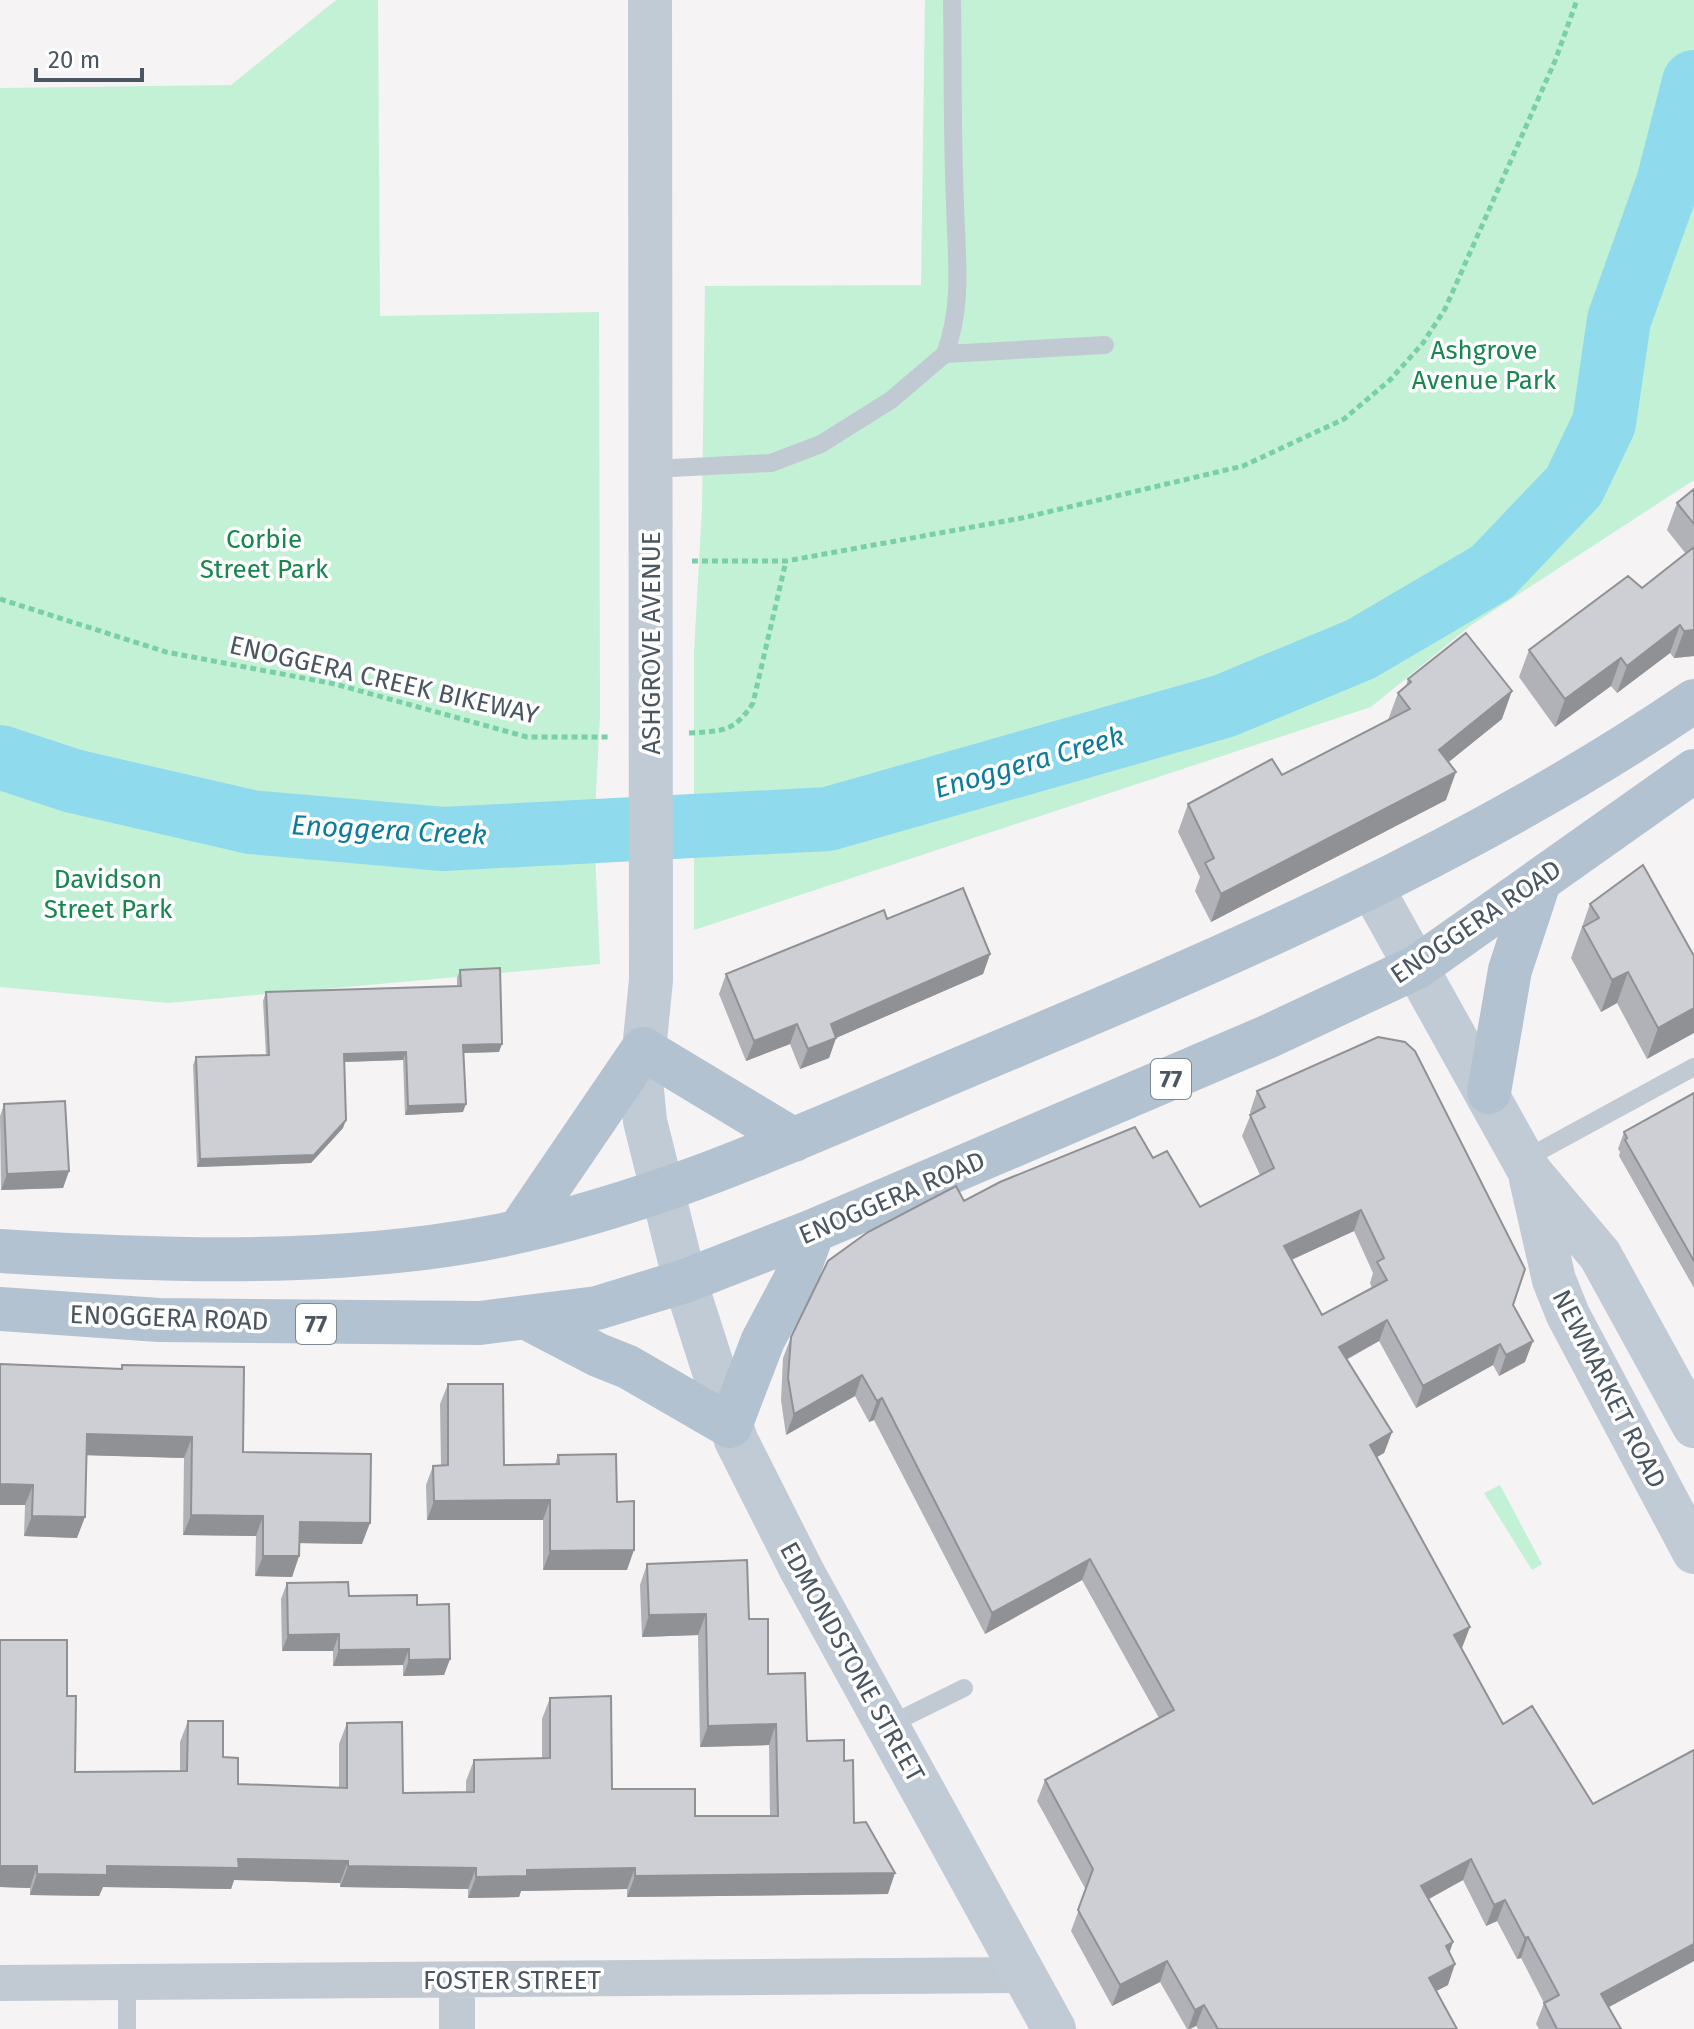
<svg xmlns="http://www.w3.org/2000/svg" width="1694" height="2029" font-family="'Fira Sans',sans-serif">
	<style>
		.green { fill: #c3f1d5 }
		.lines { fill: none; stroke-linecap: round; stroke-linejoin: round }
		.river { stroke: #90daee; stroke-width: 64 }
		.path { stroke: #7ad0a6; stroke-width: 5; stroke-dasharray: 6 4; stroke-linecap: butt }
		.lane { stroke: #c1cad2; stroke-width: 18 }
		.street { stroke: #c1cad2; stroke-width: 36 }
		.secondary { stroke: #c1cbd6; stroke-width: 44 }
		.primary { stroke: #b3c2d1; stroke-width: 44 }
		.wall { fill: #b0b2b7; fill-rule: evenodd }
		.shaded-wall { fill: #909195 }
		.building { fill: #cdcfd5; stroke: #909195; stroke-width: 2; fill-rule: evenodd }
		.labels { text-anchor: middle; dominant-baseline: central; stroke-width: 7; stroke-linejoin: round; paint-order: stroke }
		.shield { fill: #fff; stroke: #808990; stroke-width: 2 }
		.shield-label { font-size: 24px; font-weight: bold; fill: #4a5661 }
		.park-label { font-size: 26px; fill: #17864f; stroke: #fff }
		.street-label { font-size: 26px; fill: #4a5661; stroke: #fff }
		.water-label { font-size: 28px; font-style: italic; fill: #0c7c9b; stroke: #fff }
	</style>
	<rect width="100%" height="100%" fill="#f5f3f3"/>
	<path class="green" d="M 336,0 L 378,0 L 380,316 L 599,312 L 600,716 L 594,831 L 600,964 L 168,1003 L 0,987 L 0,88 L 231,85 Z
		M 925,0 L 1694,0 L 1694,480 L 1470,626 L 1371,707 L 694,930 L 694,652 L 702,508 L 705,286 L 921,285 Z
		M 1500,1485 L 1542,1564 L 1532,1570 L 1484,1493 Z"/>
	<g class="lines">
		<path class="river" d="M 0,757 L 73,781 L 251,822 L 443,839 L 828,819 L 1224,706 L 1361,649 L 1492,572 L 1574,486 L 1604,423 L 1619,320 L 1668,183 L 1694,82"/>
		<path class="path" d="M 692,561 L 786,561 L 1022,518 L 1243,466 L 1344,419 L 1390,380 L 1423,343 L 1445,309 L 1555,61 L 1577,0
			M 0,599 L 166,652 L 335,684 L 527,737 L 611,737
			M 689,733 C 721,731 734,733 753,703 L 786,561"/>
		<path class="lane" d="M 945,354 C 964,303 956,255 955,203 C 952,135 953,67 952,0
			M 653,469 L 771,463 L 821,444 L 891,400 L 945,354 L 1105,345
			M 1523,1160 L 1694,1067
			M 887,1726 L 964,1688
			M 127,2029 L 127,1982"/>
		<path class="street" d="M 457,1980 L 457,2029
			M 0,1983 L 1025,1975"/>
		<path class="secondary" d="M 650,0 L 651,980 L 641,1080 L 645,1121 L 685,1281 L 736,1440 L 802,1571 L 1054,2029
			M 1372,888 L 1530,1172 L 1600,1255 L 1694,1426
			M 1531,1179 L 1554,1280 L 1568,1315 L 1694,1552"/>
		<path class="primary" d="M 1489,1092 L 1510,970 L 1539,882
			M 519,1231 L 643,1049 L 794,1140
			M 0,1251 C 156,1261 329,1267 482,1239 C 650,1208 806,1134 962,1068 C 1214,962 1467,856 1694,701
			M 0,1309 L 159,1320 L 480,1323 L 597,1308 L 685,1281 L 813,1231 L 1267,1037 L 1417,967 L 1694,771
			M 529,1319 L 598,1355 L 628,1367 L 730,1426 L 763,1340 L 795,1280 L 813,1231"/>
	</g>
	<path class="wall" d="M 1694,489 L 1694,656 L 1674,658 L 1670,653 L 1617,693 L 1611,686 L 1555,727 L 1519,677 L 1529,650 L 1642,588 L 1686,554 L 1667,530 L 1677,503 Z
		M 1408,679 L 1502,719 L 1448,762 L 1446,800 L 1211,922 L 1195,891 L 1200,877 L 1178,832 L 1188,804 L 1282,775 L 1388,720 L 1398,693 L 1406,686 Z
		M 1590,904 L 1694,956 L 1647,1059 L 1617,1003 L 1601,1012 L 1571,958 Z
		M 887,919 L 990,954 L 983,974 L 836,1038 L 829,1058 L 800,1069 L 790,1044 L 746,1061 L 719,994 L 726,974 Z
		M 460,970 L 499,1052 L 464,1053 L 463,1112 L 405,1115 L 403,1060 L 344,1062 L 343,1128 L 311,1163 L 197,1167 L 193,1065 L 196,1057 L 266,1055 L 263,1001 L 266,992 L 457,986 L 457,978 Z
		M 1257,1091 L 1513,1305 L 1525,1362 L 1499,1376 L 1493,1365 L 1416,1408 L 1379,1341 L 1346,1360 L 1392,1432 L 1384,1453 L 1376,1457 L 1462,1648 L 1503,1724 L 1593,1804 L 1694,1961 L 1609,2007 L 1621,2029 L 1539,2029 L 1536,2024 L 1544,2003 L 1521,1958 L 1517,1959 L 1497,1921 L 1486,1926 L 1463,1880 L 1429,1899 L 1453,1942 L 1449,1953 L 1448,1985 L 1436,1991 L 1457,2029 L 1198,2029 L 1196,2026 L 1191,2029 L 1187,2029 L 1160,1982 L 1112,2006 L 1071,1931 L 1086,1890 L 1037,1801 L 1045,1780 L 1159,1718 L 1082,1580 L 985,1634 L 874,1420 L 869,1422 L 855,1396 L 786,1435 L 781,1400 L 783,1358 L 791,1337 L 964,1201 L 1153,1158 L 1200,1207 L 1260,1175 L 1242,1136 L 1251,1114 L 1250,1112 ZM 1354,1231 L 1373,1273 L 1370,1283 L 1372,1288 L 1322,1315 L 1291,1260 Z
		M 1694,1093 L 1694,1288 L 1619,1156 L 1620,1152 L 1618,1149 L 1624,1132 Z
		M 4,1104 L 69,1171 L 63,1188 L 1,1190 L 0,1116 Z
		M 0,1364 L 121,1369 L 122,1365 L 243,1452 L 362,1544 L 299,1543 L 299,1556 L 292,1577 L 255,1576 L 256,1536 L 183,1535 L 184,1458 L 86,1455 L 77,1538 L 24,1536 L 25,1505 L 0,1505 Z
		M 448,1384 L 504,1465 L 555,1464 L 558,1455 L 617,1502 L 627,1570 L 543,1570 L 543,1520 L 427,1520 L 426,1485 L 433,1466 L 441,1465 L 440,1404 Z
		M 647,1564 L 749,1619 L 768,1674 L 807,1741 L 844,1761 L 854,1823 L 888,1894 L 627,1897 L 627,1889 L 521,1891 L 519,1897 L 468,1898 L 468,1889 L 340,1887 L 340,1883 L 234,1880 L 231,1889 L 103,1887 L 99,1896 L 30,1895 L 30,1888 L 0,1887 L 0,1640 L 67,1696 L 75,1772 L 180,1771 L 180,1742 L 188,1721 L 223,1757 L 238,1784 L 339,1788 L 339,1744 L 347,1723 L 403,1793 L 466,1792 L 466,1781 L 474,1760 L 542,1758 L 542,1719 L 550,1698 L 612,1789 L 695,1816 L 770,1816 L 769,1745 L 700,1747 L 698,1635 L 642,1637 L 640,1585 Z
		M 287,1583 L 349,1596 L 417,1605 L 450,1659 L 444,1675 L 403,1676 L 403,1665 L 333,1666 L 333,1651 L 282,1651 L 281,1599 Z"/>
	<path class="shaded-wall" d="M 1680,625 L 1670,653 L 1617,693 L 1627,666 Z
		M 1694,630 L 1694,656 L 1674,658 L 1684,631 Z
		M 1621,658 L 1611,686 L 1555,727 L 1565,699 Z
		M 1512,691 L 1502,719 L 1429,778 L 1439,750 Z
		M 1456,772 L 1446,800 L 1211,922 L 1221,894 Z
		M 990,954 L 983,974 L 836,1038 L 829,1058 L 800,1069 L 808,1049 L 831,1024 Z
		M 1628,972 L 1617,1003 L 1601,1012 L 1612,980 Z
		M 1694,1008 L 1694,1033 L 1647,1059 L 1658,1028 Z
		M 797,1024 L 790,1044 L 746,1061 L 754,1041 Z
		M 502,1044 L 499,1052 L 460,1053 L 463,1045 Z
		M 406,1052 L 403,1060 L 341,1062 L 344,1054 Z
		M 466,1104 L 463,1112 L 405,1115 L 408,1106 Z
		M 346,1120 L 343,1128 L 311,1163 L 197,1167 L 200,1159 Z
		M 69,1171 L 63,1188 L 1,1190 L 7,1174 Z
		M 1361,1210 L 1354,1231 L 1276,1267 L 1284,1246 Z
		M 1387,1320 L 1379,1341 L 1331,1368 L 1339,1347 Z
		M 1533,1341 L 1525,1362 L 1499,1376 L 1506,1355 Z
		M 1500,1344 L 1493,1365 L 1416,1408 L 1423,1386 Z
		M 862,1375 L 855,1396 L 786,1435 L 794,1414 Z
		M 882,1398 L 874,1420 L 869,1422 L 877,1401 Z
		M 1392,1432 L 1384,1453 L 1362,1466 L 1370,1445 Z
		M 87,1434 L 192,1437 L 184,1458 L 79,1455 Z
		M 0,1484 L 33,1485 L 25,1505 L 0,1505 Z
		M 550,1500 L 543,1520 L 427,1520 L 434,1501 Z
		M 191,1515 L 263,1516 L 256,1536 L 183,1535 Z
		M 32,1516 L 85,1517 L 77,1538 L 24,1536 Z
		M 300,1522 L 370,1523 L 362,1544 L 292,1543 Z
		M 634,1550 L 627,1570 L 543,1570 L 550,1551 Z
		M 263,1556 L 299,1556 L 292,1577 L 255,1576 Z
		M 1090,1559 L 1082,1580 L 985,1634 L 992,1613 Z
		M 706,1614 L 698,1635 L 642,1637 L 649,1615 Z
		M 1470,1627 L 1462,1648 L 1454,1635 Z
		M 339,1634 L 333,1651 L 282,1651 L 288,1635 Z
		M 409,1649 L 403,1665 L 333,1666 L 339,1650 Z
		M 450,1659 L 444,1675 L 403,1676 L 409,1660 Z
		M 776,1724 L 769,1745 L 700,1747 L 708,1726 Z
		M 238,1859 L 348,1861 L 340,1883 L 234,1880 L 231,1889 L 103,1887 L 99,1896 L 30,1895 L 37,1874 L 107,1866 Z
		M 1471,1859 L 1463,1880 L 1414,1907 L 1421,1886 Z
		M 0,1866 L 37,1866 L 30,1888 L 0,1887 Z
		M 348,1866 L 476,1868 L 468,1889 L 340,1887 Z
		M 635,1868 L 627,1889 L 521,1891 L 519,1897 L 468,1898 L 476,1877 L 527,1870 Z
		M 895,1873 L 888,1894 L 627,1897 L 635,1876 Z
		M 1505,1900 L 1497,1921 L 1486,1926 L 1494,1905 Z
		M 1528,1937 L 1521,1958 L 1517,1959 L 1525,1938 Z
		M 1453,1942 L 1446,1963 L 1446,1946 Z
		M 1694,1944 L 1694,1961 L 1594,2015 L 1601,1994 Z
		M 1167,1961 L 1160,1982 L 1112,2006 L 1120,1985 Z
		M 1455,1964 L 1448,1985 L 1421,1999 L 1429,1978 Z
		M 1204,2005 L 1196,2026 L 1188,2029 L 1195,2010 Z"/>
	<path class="building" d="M 1694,489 L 1694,524 L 1677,503 Z
		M 1694,547 L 1694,630 L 1684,631 L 1680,625 L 1627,666 L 1621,658 L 1565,699 L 1529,650 L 1628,576 L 1642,588 Z
		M 1466,633 L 1512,691 L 1439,750 L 1456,772 L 1221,894 L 1205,863 L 1214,858 L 1188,804 L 1272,759 L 1282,775 L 1410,709 L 1398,693 L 1411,682 L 1408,679 Z
		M 1643,865 L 1694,956 L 1694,1008 L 1658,1028 L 1628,972 L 1612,980 L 1583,927 L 1599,918 L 1590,904 Z
		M 963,888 L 990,954 L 831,1024 L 836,1038 L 808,1049 L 797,1024 L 754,1041 L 726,974 L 884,910 L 887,919 Z
		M 500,968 L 502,1044 L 463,1045 L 466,1104 L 408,1106 L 406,1052 L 344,1054 L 346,1120 L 314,1155 L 200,1159 L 196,1057 L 269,1055 L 266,992 L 461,986 L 460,970 Z
		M 1378,1037 L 1405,1042 L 1415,1051 L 1525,1269 L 1513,1305 L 1533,1341 L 1506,1355 L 1500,1344 L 1423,1386 L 1387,1320 L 1339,1347 L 1392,1432 L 1370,1445 L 1470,1627 L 1454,1635 L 1503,1724 L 1532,1706 L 1593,1804 L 1694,1750 L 1694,1944 L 1601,1994 L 1621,2029 L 1557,2029 L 1544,2003 L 1559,1995 L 1528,1937 L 1525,1938 L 1505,1900 L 1494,1905 L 1471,1859 L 1421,1886 L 1453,1942 L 1446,1946 L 1455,1964 L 1429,1978 L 1457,2029 L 1218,2029 L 1204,2005 L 1195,2010 L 1167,1961 L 1120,1985 L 1078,1910 L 1093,1869 L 1045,1780 L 1174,1710 L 1090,1559 L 992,1613 L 882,1398 L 877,1401 L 862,1375 L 794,1414 L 788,1378 L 791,1337 L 828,1261 L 868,1232 L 956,1186 L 964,1201 L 1000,1182 L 1135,1127 L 1153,1158 L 1167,1151 L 1200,1207 L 1274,1168 L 1250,1115 L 1265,1107 L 1257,1091 ZM 1361,1210 L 1384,1258 L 1377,1262 L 1387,1280 L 1322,1315 L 1284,1246 Z
		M 1694,1093 L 1694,1261 L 1625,1140 L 1627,1138 L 1624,1132 Z
		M 65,1101 L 69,1171 L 7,1174 L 4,1104 Z
		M 0,1364 L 122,1369 L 122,1365 L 244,1367 L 243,1452 L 371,1454 L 370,1523 L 300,1522 L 299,1556 L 263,1556 L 263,1516 L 191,1515 L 192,1437 L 87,1434 L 85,1517 L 32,1516 L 33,1485 L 0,1484 Z
		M 448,1384 L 503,1384 L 504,1465 L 559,1464 L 558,1455 L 616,1454 L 617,1502 L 634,1501 L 634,1550 L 550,1551 L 550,1500 L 434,1501 L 433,1466 L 448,1465 Z
		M 747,1560 L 749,1619 L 768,1619 L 768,1674 L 805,1673 L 807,1741 L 844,1740 L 844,1761 L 853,1760 L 854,1823 L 866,1822 L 895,1873 L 635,1876 L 635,1868 L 527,1870 L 527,1876 L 476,1877 L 476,1868 L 348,1866 L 348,1861 L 238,1859 L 239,1868 L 107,1866 L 107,1875 L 37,1874 L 37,1866 L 0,1866 L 0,1640 L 67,1640 L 67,1696 L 76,1696 L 75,1772 L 187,1771 L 188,1721 L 223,1721 L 223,1757 L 238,1758 L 238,1784 L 347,1788 L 347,1723 L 402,1722 L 403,1793 L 474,1792 L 474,1760 L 550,1758 L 550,1698 L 611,1696 L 612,1789 L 695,1789 L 695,1816 L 778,1816 L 776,1724 L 708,1726 L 706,1614 L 649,1615 L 647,1564 Z
		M 348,1582 L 349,1596 L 417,1595 L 417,1605 L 449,1604 L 450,1659 L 409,1660 L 409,1649 L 339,1650 L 339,1634 L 288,1635 L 287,1583 Z"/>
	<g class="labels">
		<g class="shield">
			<rect x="1151" y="1059" width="40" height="40" rx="6"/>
			<rect x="296" y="1304" width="40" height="40" rx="6"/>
		</g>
		<g class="shield-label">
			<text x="1171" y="1079">77</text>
			<text x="316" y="1324">77</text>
		</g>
		<g class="park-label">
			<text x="1484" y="350">Ashgrove<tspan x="1484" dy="30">Avenue Park</tspan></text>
			<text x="264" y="539">Corbie<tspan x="264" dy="30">Street Park</tspan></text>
			<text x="108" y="879">Davidson<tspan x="108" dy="30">Street Park</tspan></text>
		</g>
		<g class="street-label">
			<text transform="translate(651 643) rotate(-90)">ASHGROVE AVENUE</text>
			<text transform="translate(384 680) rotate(13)">ENOGGERA CREEK BIKEWAY</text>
			<text transform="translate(1476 922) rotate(-34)">ENOGGERA ROAD</text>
			<text transform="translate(892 1198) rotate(-23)">ENOGGERA ROAD</text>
			<text transform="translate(169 1318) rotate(2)">ENOGGERA ROAD</text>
			<text transform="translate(1609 1389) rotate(63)">NEWMARKET ROAD</text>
			<text transform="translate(852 1662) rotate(61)">EDMONDSTONE STREET</text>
			<text x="512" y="1980">FOSTER STREET</text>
		</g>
		<g class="water-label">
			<text transform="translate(1029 762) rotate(-16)">Enoggera Creek</text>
			<text transform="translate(389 830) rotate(3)">Enoggera Creek</text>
		</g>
	</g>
	<path d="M36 68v12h106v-12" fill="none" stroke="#4a5661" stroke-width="4"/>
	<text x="48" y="68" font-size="24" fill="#4a5661" stroke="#ffffff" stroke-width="6" paint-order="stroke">20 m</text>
</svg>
